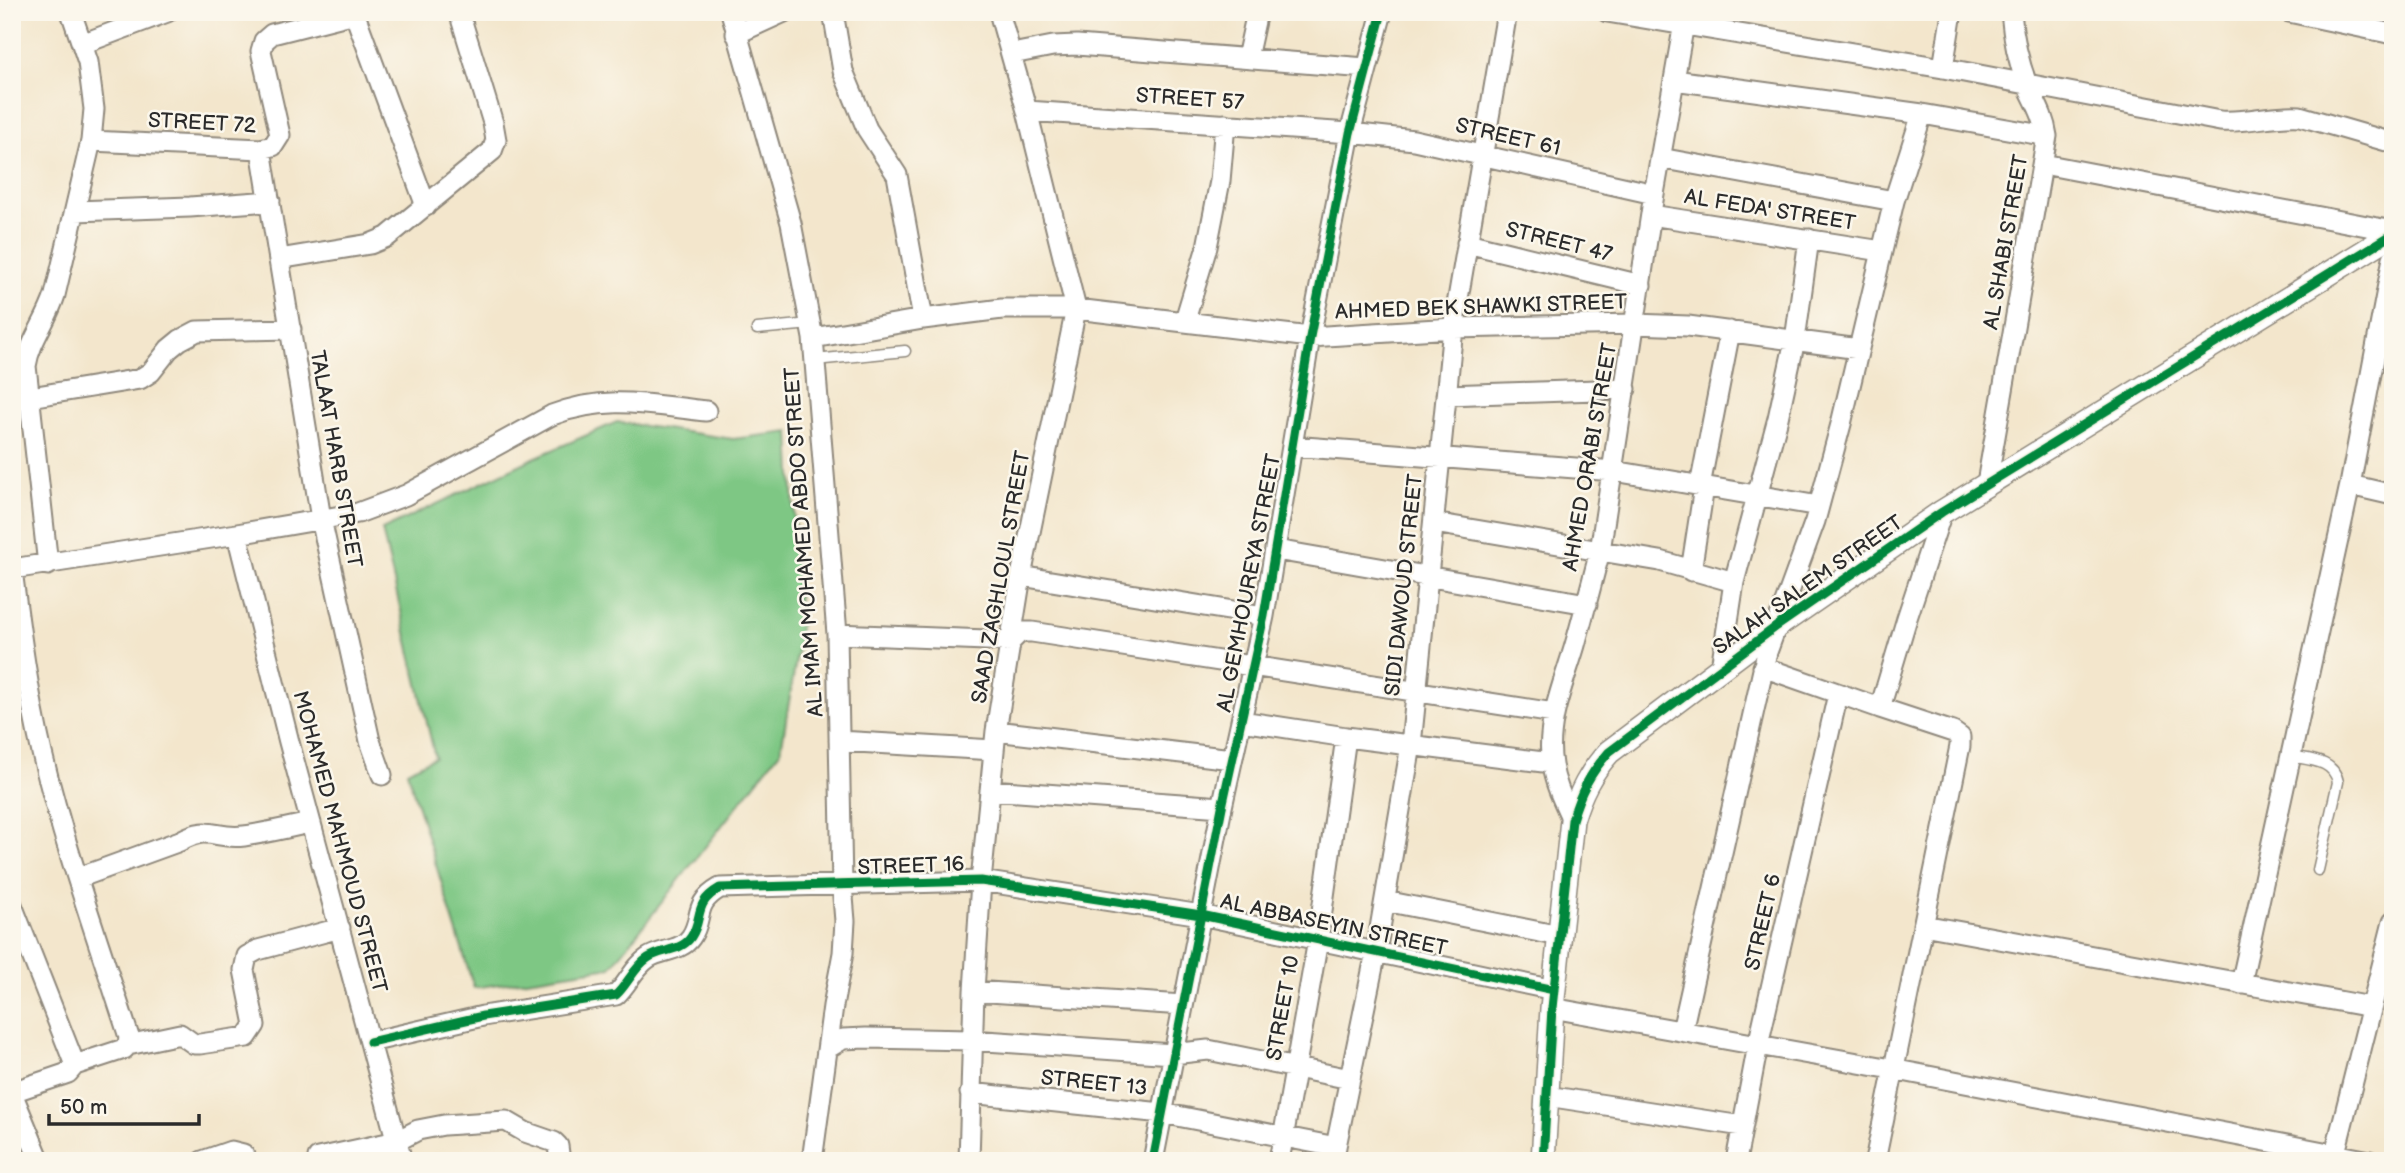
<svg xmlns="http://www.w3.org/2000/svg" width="2405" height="1173" font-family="'Balsamiq Sans',sans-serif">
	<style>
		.green { fill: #7ec784; stroke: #547958; stroke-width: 2 }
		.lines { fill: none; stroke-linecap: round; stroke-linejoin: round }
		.service-casing { stroke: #8f887c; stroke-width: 13 }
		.minor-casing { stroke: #8f887c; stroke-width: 23 }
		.tertiary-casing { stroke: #8f887c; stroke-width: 26 }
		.service { stroke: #fff; stroke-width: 10 }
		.minor { stroke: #fff; stroke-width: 19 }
		.tertiary { stroke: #fff; stroke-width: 23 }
		.cycleway-casing { stroke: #fbf7ec; stroke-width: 13 }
		.cycleway { stroke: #00873e; stroke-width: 9 }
		.labels { text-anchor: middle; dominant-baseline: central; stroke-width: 5; stroke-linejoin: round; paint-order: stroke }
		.street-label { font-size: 21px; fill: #2b2b2b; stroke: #fbf7ec }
	</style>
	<rect width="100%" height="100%" fill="#fbf7ec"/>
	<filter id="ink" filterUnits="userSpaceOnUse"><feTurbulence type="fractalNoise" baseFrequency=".0143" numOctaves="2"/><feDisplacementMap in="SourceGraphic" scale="14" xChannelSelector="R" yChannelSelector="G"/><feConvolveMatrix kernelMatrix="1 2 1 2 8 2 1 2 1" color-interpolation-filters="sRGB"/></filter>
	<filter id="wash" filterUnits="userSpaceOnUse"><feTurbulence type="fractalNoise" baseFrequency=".00686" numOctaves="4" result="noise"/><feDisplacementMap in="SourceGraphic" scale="28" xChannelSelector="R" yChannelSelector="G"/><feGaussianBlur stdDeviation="1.57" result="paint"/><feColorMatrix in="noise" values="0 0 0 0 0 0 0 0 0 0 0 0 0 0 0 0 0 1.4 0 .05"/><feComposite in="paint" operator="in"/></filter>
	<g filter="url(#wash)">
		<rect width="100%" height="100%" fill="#f3e6cc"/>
		<path class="green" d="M 617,422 L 733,439 L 790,432 L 800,636 L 781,750 L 611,967 L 474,988 L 407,771 L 435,757 L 382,530 L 534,458 Z"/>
	</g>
	<g filter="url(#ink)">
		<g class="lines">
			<g class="service-casing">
				<path id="service" d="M 757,329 L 811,324
					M 815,360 L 905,351
					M 2291,756 C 2310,760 2334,760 2338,782 L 2318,870"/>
			</g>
			<g class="minor-casing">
				<path id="minor" d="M 354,12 L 426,206
					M 731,12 L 791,223 L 813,338 L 837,634 L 842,885 L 845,921 L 843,953 L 833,1006 L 812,1161
					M 833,12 L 843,71 L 867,129 L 897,175 L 923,319
					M 1607,12 L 1943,68 L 2220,121 C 2247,123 2274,114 2300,116 L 2393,143
					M 2289,12 L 2393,34
					M 736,34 L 784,12
					M 82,44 L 167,12
					M 1012,54 L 1053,46 L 1077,45 L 1366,68
					M 1247,58 L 1257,12
					M 1943,68 L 1952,12
					M 1674,80 L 1922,114 L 2047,136
					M 1027,111 L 1350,133 L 1414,140 L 1654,194
					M 91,141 L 261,149 L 273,146 L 280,135 L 261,51 L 264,41 L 272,34 L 355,13
					M 261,149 L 321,519 L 370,741 L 382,775
					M 1660,158 L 1894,201
					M 2043,164 L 2393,231
					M 75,211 L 190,207 L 270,201
					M 1651,215 L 1882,251
					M 1467,243 L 1641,285
					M 279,259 L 370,244 L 387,237 L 492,151 L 496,140 L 493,123 L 459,12
					M 1185,320 L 1207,247 L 1220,181 L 1225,124
					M 813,338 L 923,319 L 1002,309 L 1076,309 L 1310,337 L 1453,328 L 1635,324 L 1688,326 L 1859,349
					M 1446,395 L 1626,389
					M 12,400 L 140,379 L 151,372 L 169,349 L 180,340 L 197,331 L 291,329
					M 1292,446 L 1614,471 L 1819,506
					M 1987,483 L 2047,136 C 2044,115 2035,102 2027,84 C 2018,61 2013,37 2011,12
					M 2350,485 L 2393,495
					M 1700,486 L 1730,331
					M 1434,523 L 1660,561 L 1734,582
					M 237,534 L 289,742 L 402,1161
					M 1276,550 L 1587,604
					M 48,565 L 26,366 C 30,340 47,321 55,295 L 91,141 L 94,109 L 88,62 L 71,12
					M 12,569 L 237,534 L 358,513 L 406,495 L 552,415 C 607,394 650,405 706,411
					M 12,570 C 20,631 28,693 42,753 C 65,849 99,943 129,1037 L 128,1045
					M 1691,571 L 1704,487
					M 1021,576 L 1264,616
					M 837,634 L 1011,641 L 1020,632 L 1032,632 L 1554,713
					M 1763,667 L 1880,708
					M 1721,668 L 1734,582 L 1778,418 L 1795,340 L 1809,239
					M 1241,721 L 1346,737 L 1551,763
					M 996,731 L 1232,759
					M 839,741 L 994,750
					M 990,790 L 1222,807
					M 1572,820 C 1564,802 1555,785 1552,765 C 1545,724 1564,683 1575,645 C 1584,613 1592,582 1600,551 L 1654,194 L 1686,12
					M 78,878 L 180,841 C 210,824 215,840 244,836 C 267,833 289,827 311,823
					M 1385,901 L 1560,936
					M 12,905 L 75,1065 L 124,1049 L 128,1045 L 180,1034 L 194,1044 L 200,1044 L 247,1037 L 255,1025 L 244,970 L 247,956 L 258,950 L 340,928
					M 1923,925 L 2371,1007
					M 2241,984 L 2350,485 L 2393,258
					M 974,991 L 1183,1005
					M 1552,1008 L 1892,1069 L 2370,1161
					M 1682,1031 L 1767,652 L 1815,521 L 1841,424 L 1894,201 L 1922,114
					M 370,1042 L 483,1016 L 616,995 C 628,984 634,967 648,958 C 661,949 681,952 691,937 C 704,918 692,904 720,888 L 981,881 L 1201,915 L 1554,990
					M 828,1048 L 843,1039 L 866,1038 L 971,1040 L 1173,1054 L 1208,1050 L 1350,1079
					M 12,1092 L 68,1073 L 75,1065
					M 12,1093 L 40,1161
					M 970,1093 L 1162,1113 L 1336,1147
					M 1547,1096 L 1742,1126
					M 202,1161 L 231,1151 L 243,1154 L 247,1161
					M 319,1161 L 318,1158 L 397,1141 L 418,1130 L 444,1125 L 506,1121 L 525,1132 L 554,1142 L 558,1146 L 560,1161
					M 969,1161 L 974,991 L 981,881 L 996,731 L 1021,576 L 1076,309 L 1027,111 L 999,12
					M 1153,1161 L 1222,807 L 1264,616 L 1310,337 L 1350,133 L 1382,12
					M 1279,1161 L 1318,940 L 1346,737
					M 1333,1161 L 1376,952 L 1411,745 L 1453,328 L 1507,12
					M 1736,1161 L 1758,1045 L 1838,694
					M 1875,1161 L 1960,746 L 1960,737 L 1953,732 L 1880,708 L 1907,618 L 1942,512
					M 2333,1161 L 2393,922"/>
			</g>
			<g class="tertiary-casing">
				<path id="tertiary" d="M 1543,1161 L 1552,1008 L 1572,820 C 1580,793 1590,773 1609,752 L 1777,626 L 1942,512 L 2393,234"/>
			</g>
			<use href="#service" class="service"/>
			<use href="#minor" class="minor"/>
			<use href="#tertiary" class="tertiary"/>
			<g class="cycleway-casing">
				<path id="cycleway" d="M 370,1042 L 483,1016 L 616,995 C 628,984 634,967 648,958 C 661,949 681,952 691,937 C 704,918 692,904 720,888 L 981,881 L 1201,915 L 1554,990
					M 1153,1161 L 1222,807 L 1264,616 L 1310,337 L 1350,133 L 1382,12
					M 1543,1161 L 1552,1008 L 1572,820 C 1580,793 1590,773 1609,752 L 1777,626 L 1942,512 L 2393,234"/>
			</g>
			<use href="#cycleway" class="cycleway"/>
		</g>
	</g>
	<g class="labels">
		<g class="street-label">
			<text transform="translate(1190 99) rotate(4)">STREET 57</text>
			<text transform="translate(202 123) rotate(3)">STREET 72</text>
			<text transform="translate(1508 137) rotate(13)">STREET 61</text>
			<text transform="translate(1770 210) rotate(9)">AL FEDA' STREET</text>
			<text transform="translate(1559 242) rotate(14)">STREET 47</text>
			<text transform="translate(2006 242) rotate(-80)">AL SHABI STREET</text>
			<text transform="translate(1481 307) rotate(-2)">AHMED BEK SHAWKI STREET</text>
			<text transform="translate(1590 457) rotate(-80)">AHMED ORABI STREET</text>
			<text transform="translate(336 459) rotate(80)">TALAAT HARB STREET</text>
			<text transform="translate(804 542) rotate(-94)">AL IMAM MOHAMED ABDO STREET</text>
			<text transform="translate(1001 577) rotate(-80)">SAAD ZAGHLOUL STREET</text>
			<text transform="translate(1249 583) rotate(-79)">AL GEMHOUREYA STREET</text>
			<text transform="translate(1404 585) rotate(-84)">SIDI DAWOUD STREET</text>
			<text transform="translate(1808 585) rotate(-35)">SALAH SALEM STREET</text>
			<text transform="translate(340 842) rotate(75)">MOHAMED MAHMOUD STREET</text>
			<text transform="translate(911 866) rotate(-2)">STREET 16</text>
			<text transform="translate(1763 922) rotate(-77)">STREET 6</text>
			<text transform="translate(1334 925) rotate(12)">AL ABBASEYIN STREET</text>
			<text transform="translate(1283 1008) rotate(-80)">STREET 10</text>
			<text transform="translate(1094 1083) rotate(6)">STREET 13</text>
		</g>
	</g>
	<rect width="2405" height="1173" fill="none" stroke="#fbf7ec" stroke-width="42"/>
	<path d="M49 1114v10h150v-10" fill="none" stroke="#2b2b2b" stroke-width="3.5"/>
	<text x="60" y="1114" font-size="21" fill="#2b2b2b" stroke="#fbf7ec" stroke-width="5" paint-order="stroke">50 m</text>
</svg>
